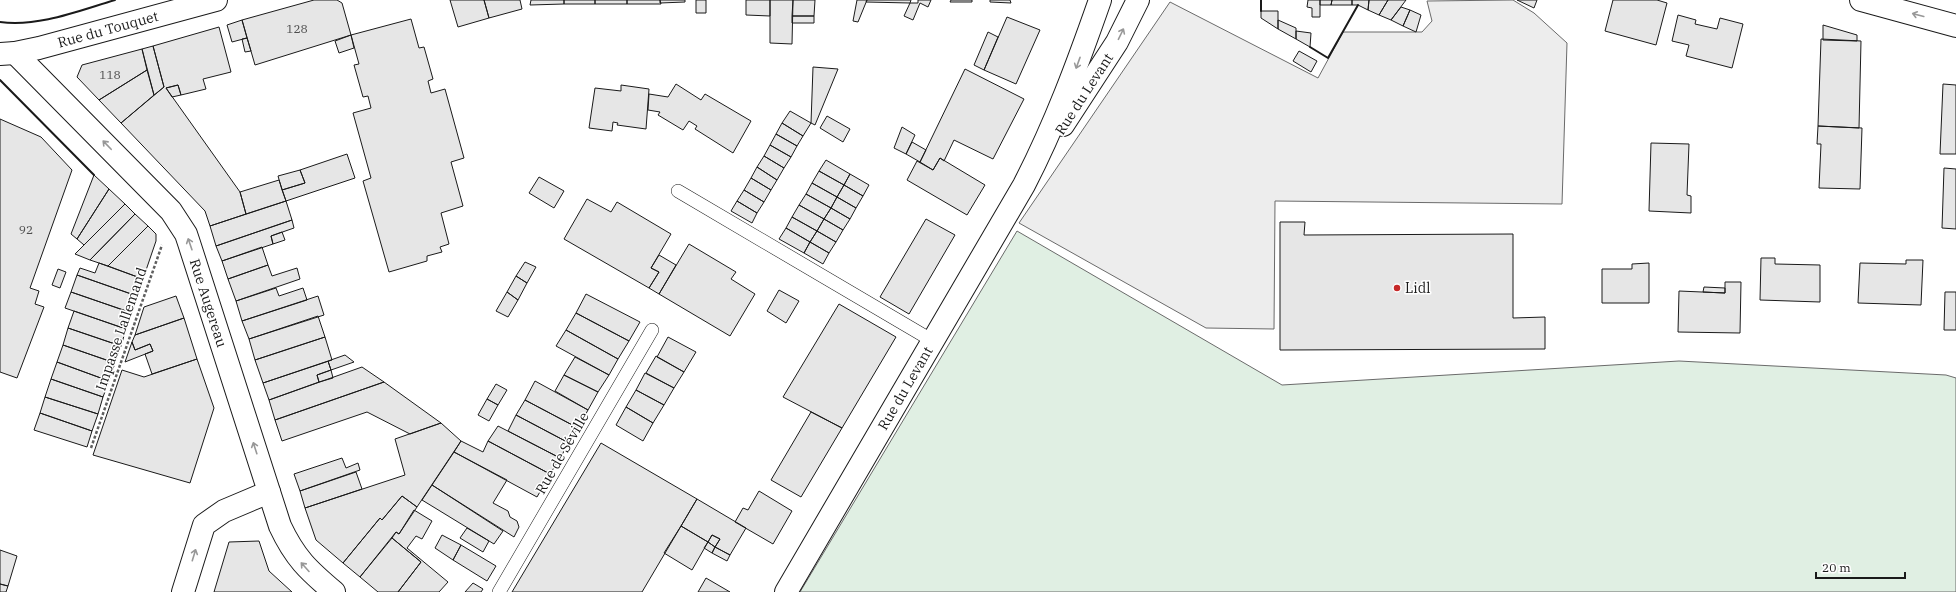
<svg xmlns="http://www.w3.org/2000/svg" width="1956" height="592" font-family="'IBM Plex Serif',serif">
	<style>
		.green { fill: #e0efe3; stroke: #6a6a6a }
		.parking { fill: #ededed; stroke: #6a6a6a }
		.building { fill: #e6e6e6; stroke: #1a1a1a }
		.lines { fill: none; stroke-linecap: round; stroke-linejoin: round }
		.lane-casing { stroke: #1a1a1a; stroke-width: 14 }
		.street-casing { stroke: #1a1a1a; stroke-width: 24 }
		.secondary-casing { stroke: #1a1a1a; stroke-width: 24 }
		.primary-casing { stroke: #1a1a1a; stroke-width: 24 }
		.path { stroke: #5f5f5f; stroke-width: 2.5; stroke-dasharray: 3 2; stroke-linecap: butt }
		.lane { stroke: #fff; stroke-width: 13 }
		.street { stroke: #fff; stroke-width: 22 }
		.secondary { stroke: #fff; stroke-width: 22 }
		.primary { stroke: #fff; stroke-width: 22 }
		.wall { stroke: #1a1a1a; stroke-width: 2 }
		.oneway { stroke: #989898 }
		.poi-dot { fill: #c62828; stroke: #fff; stroke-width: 1.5 }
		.labels { text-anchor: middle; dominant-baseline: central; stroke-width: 3; stroke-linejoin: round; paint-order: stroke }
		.number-label { font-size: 12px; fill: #4d4d4d }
		.street-label { font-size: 14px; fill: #1a1a1a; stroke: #fff }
		.poi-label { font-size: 14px; fill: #1a1a1a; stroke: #fff; text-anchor: start }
	</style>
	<rect width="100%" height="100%" fill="#fff"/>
	<path class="green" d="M 1017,231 L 1282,385 L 1679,361 L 1946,375 L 1956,378 L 1956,592 L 800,592 Z"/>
	<path class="parking" d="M 1513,0 L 1534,13 L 1567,43 L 1562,204 L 1275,201 L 1274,329 L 1206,328 L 1019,223 L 1170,2 L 1318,78 L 1343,32 L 1422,32 L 1432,21 L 1427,1 Z"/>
	<path class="building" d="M 314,0 L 337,0 L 342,3 L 351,35 L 255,65 L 242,20 Z
		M 450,0 L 484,0 L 489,18 L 458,27 Z
		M 484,0 L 520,0 L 522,9 L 489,18 Z
		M 531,0 L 564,0 L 564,4 L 530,5 Z
		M 564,0 L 595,0 L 595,4 L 564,4 Z
		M 595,0 L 627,0 L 627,4 L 595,4 Z
		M 627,0 L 660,0 L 661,4 L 627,4 Z
		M 660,0 L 685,0 L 685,2 L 660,3 Z
		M 696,0 L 706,0 L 706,13 L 696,13 Z
		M 746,0 L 770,0 L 770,16 L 746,15 Z
		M 770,0 L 793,0 L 792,44 L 770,43 Z
		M 793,0 L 815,0 L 814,16 L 792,16 Z
		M 857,0 L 867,0 L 858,22 L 853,21 Z
		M 867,0 L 911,0 L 910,3 L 866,2 Z
		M 918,0 L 931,0 L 928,7 L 920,3 L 913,20 L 904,16 L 910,3 L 918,3 Z
		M 951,0 L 972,0 L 972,2 L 950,2 Z
		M 990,0 L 1010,0 L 1011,3 L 990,2 Z
		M 1308,0 L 1320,0 L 1320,17 L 1312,17 L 1312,8 L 1307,7 Z
		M 1320,0 L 1332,0 L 1331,5 L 1320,5 Z
		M 1332,0 L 1352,0 L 1352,5 L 1331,5 Z
		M 1352,0 L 1369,0 L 1368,10 L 1358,5 L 1352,5 Z
		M 1369,0 L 1388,0 L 1379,15 L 1368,10 Z
		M 1388,0 L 1406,0 L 1391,20 L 1379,15 Z
		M 1517,0 L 1537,0 L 1534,8 Z
		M 1613,0 L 1657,0 L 1667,3 L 1656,45 L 1605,31 Z
		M 1401,7 L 1410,10 L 1403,26 L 1391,20 Z
		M 1410,10 L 1421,15 L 1416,32 L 1403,26 Z
		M 1261,11 L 1278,11 L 1278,29 L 1261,18 Z
		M 1678,15 L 1696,20 L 1695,24 L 1717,29 L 1720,18 L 1743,24 L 1732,68 L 1686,56 L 1689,45 L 1672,41 Z
		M 792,16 L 814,16 L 814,23 L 792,23 Z
		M 1007,17 L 1040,30 L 1016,84 L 984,70 Z
		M 411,19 L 419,48 L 424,47 L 433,79 L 428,81 L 431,93 L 445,89 L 464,158 L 451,162 L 463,206 L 441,213 L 449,244 L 440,247 L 442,252 L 427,256 L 427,261 L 389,272 L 363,181 L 371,178 L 353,113 L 371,108 L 368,96 L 363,97 L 354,65 L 359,64 L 351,35 Z
		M 242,20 L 247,38 L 232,42 L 227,25 Z
		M 1278,20 L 1296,28 L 1296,39 L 1278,29 Z
		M 1823,25 L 1857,35 L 1857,41 L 1823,40 Z
		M 219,27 L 231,72 L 203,79 L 206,89 L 181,95 L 178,85 L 166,88 L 240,192 L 246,214 L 210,226 L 205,211 L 121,123 L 164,87 L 153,46 Z
		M 1296,31 L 1311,33 L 1310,47 L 1296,39 Z
		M 988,32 L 998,37 L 984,70 L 974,65 Z
		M 351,35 L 354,48 L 339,53 L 335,41 Z
		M 247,38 L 251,51 L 245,52 L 242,39 Z
		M 1821,39 L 1861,41 L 1859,128 L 1818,126 Z
		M 153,46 L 164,87 L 154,95 L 142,49 Z
		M 142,49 L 147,70 L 99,100 L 77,77 L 82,65 Z
		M 1299,51 L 1317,61 L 1311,72 L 1293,61 Z
		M 813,67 L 838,69 L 815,125 L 811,123 Z
		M 965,69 L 1024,99 L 993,159 L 954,140 L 944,161 L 940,158 L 933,170 L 920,162 Z
		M 147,70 L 154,95 L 121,123 L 99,100 Z
		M 676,84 L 701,100 L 705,94 L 751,121 L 733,153 L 695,129 L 697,126 L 689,121 L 683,130 L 658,115 L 660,112 L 648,110 L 649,94 L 668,97 Z
		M 1943,84 L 1956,85 L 1956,154 L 1940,154 Z
		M 178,85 L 181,95 L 172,97 L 166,88 Z
		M 621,85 L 649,89 L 646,129 L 617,125 L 618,123 L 613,122 L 612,131 L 589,128 L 595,88 L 621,91 Z
		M 790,111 L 811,123 L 803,136 L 782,123 Z
		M 827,116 L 850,129 L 843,142 L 820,128 Z
		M 0,119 L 41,137 L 72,170 L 30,288 L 39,291 L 35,304 L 44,307 L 17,378 L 0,372 Z
		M 782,123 L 803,136 L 797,146 L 776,134 Z
		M 1818,126 L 1862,128 L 1860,189 L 1819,188 L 1821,144 L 1817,144 Z
		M 902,127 L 915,135 L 906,154 L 894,148 Z
		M 776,134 L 797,146 L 791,157 L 770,145 Z
		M 912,142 L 926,150 L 920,162 L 906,154 Z
		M 1651,143 L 1689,144 L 1687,195 L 1691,196 L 1691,213 L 1649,211 Z
		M 770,145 L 791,157 L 784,168 L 764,156 Z
		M 347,154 L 355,178 L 286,201 L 282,190 L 305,183 L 300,170 Z
		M 764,156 L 784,168 L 777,180 L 757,167 Z
		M 940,158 L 985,185 L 967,215 L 907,180 L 917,161 L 933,170 Z
		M 826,160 L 850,174 L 844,185 L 819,171 Z
		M 757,167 L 777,180 L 771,190 L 751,178 Z
		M 1944,168 L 1956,169 L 1956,229 L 1942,228 Z
		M 300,170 L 305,183 L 282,190 L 278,176 Z
		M 819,171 L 844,185 L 837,197 L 812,183 Z
		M 850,174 L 869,185 L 863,196 L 844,185 Z
		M 94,175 L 109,189 L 77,239 L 71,234 Z
		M 539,177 L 564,191 L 554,208 L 529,193 Z
		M 751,178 L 771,190 L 764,202 L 744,190 Z
		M 279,180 L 286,201 L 246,214 L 240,192 Z
		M 812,183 L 837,197 L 831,208 L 806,194 Z
		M 844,185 L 863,196 L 856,208 L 837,197 Z
		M 109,189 L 125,204 L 84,245 L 77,239 Z
		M 744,190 L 764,202 L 757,213 L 737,201 Z
		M 806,194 L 831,208 L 824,219 L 799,205 Z
		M 837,197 L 856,208 L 850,219 L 831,208 Z
		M 587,199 L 611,212 L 617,202 L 671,234 L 651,268 L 659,272 L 649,288 L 564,239 Z
		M 286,201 L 292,220 L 216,246 L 210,226 Z
		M 737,201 L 757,213 L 752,223 L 731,211 Z
		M 125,204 L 135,214 L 90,260 L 75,254 Z
		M 799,205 L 824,219 L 817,231 L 792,217 Z
		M 831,208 L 850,219 L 843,230 L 824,219 Z
		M 135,214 L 148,226 L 108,266 L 90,260 Z
		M 792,217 L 817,231 L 810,242 L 786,228 Z
		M 824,219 L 843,230 L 836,242 L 817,231 Z
		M 926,219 L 955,235 L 909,314 L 880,297 Z
		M 292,220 L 294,228 L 271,236 L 273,244 L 222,261 L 216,246 Z
		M 1280,222 L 1305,222 L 1304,235 L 1513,234 L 1513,318 L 1545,317 L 1545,349 L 1280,350 Z
		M 148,226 L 156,234 L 156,241 L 143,279 L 108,266 Z
		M 786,228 L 810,242 L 804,253 L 779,239 Z
		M 817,231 L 836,242 L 829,253 L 810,242 Z
		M 282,232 L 285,240 L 273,244 L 271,236 Z
		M 810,242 L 829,253 L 823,264 L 804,253 Z
		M 689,244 L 736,272 L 731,279 L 755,294 L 730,336 L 659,294 Z
		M 262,247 L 268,265 L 228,279 L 222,261 Z
		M 659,255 L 676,265 L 659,294 L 649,288 L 659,272 L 651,268 Z
		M 1761,258 L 1775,258 L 1775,264 L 1820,265 L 1820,302 L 1760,300 Z
		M 1906,260 L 1923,260 L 1921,305 L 1858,303 L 1860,263 L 1906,264 Z
		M 525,262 L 536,267 L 527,283 L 516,276 Z
		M 99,263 L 143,279 L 137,296 L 77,275 L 80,268 L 95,273 Z
		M 1649,263 L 1649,303 L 1602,303 L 1602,269 L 1632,269 L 1632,264 Z
		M 268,265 L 272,276 L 297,268 L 300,279 L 236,301 L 228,279 Z
		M 58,269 L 66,272 L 60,288 L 52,285 Z
		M 77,275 L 137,296 L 132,313 L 71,292 Z
		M 516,276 L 527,283 L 518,300 L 507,292 Z
		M 1725,282 L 1741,282 L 1740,333 L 1678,332 L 1679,291 L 1725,293 Z
		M 1704,287 L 1725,288 L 1725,293 L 1703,292 Z
		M 276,288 L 279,296 L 303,288 L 307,300 L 242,321 L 236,301 Z
		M 779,290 L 799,301 L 786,323 L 767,311 Z
		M 71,292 L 132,313 L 126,329 L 65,308 Z
		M 507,292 L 518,300 L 508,317 L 496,311 Z
		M 1945,292 L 1956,292 L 1956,330 L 1944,330 Z
		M 586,294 L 640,322 L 629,341 L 576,313 Z
		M 176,296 L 184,318 L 135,335 L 144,307 Z
		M 318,296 L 324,315 L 249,339 L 242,321 Z
		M 839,304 L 896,337 L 842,428 L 783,397 Z
		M 74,311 L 126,329 L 121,346 L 68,328 Z
		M 576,313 L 629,341 L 618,359 L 566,330 Z
		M 318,316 L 325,337 L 255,360 L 249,339 Z
		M 184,318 L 197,359 L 152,374 L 145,354 L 153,351 L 150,344 L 135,350 L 132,342 L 135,335 Z
		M 68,328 L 121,346 L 115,363 L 63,345 Z
		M 566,330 L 618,359 L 609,375 L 556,346 Z
		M 325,337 L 332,360 L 263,383 L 255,360 Z
		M 668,337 L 696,352 L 684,372 L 657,357 Z
		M 132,342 L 135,350 L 150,344 L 153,351 L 125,362 Z
		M 63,345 L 115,363 L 109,381 L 57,362 Z
		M 345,355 L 354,362 L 331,370 L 328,361 Z
		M 656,356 L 684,372 L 674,388 L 646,373 Z
		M 575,357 L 609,375 L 598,392 L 564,375 Z
		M 197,359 L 214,408 L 190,483 L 93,455 L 122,370 L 144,377 Z
		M 328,361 L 331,370 L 317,375 L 319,382 L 269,400 L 263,383 Z
		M 57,362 L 109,381 L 103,397 L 51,379 Z
		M 362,367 L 384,382 L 275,420 L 269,400 Z
		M 331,370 L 333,378 L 319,382 L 317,375 Z
		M 645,373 L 674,388 L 664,405 L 636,390 Z
		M 564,375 L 598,392 L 588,410 L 555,391 Z
		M 51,379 L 103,397 L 98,414 L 45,397 Z
		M 535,381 L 588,410 L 578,428 L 525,400 Z
		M 384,382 L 441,423 L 410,434 L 367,412 L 282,441 L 275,420 Z
		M 496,384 L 507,390 L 498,405 L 487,399 Z
		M 636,390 L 664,405 L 653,423 L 626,407 Z
		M 45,397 L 98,414 L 92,431 L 40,413 Z
		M 487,399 L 498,405 L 489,421 L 478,415 Z
		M 525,400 L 578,428 L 569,443 L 516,415 Z
		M 626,407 L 653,423 L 643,441 L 616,425 Z
		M 811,412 L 842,428 L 801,497 L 771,480 Z
		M 40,413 L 92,431 L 87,447 L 34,430 Z
		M 516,415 L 569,443 L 560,458 L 508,431 Z
		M 441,423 L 461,441 L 417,507 L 402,496 L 382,520 L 380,518 L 343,563 L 316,540 L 305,508 L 405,475 L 395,439 Z
		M 498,426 L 560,458 L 550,474 L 488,441 Z
		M 461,441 L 483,452 L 488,441 L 550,474 L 537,497 L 454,452 Z
		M 601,443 L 697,499 L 642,592 L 512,592 Z
		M 454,452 L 507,480 L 493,503 L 508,511 L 510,517 L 517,521 L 519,527 L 514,537 L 432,485 Z
		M 342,458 L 346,468 L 358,463 L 360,470 L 300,491 L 294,474 Z
		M 356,472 L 362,489 L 305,508 L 300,491 Z
		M 432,485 L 503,531 L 494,544 L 422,500 Z
		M 759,491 L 792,511 L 773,544 L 735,522 L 743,508 L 748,510 Z
		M 402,496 L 417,507 L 399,534 L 396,532 L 360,577 L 343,563 L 380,518 L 382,520 Z
		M 697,499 L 746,528 L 730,555 L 715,547 L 720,539 L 712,535 L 708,542 L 681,526 Z
		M 414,510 L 432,521 L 422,539 L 416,536 L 407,548 L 448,582 L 439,592 L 398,592 L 421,562 L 392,538 L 396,532 L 399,534 Z
		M 681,526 L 708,542 L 692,570 L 664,553 Z
		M 467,528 L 489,541 L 483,552 L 460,538 Z
		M 442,535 L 461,545 L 453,560 L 435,548 Z
		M 712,535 L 720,539 L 715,547 L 708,542 Z
		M 392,538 L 421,562 L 398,592 L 378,592 L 360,577 Z
		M 259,541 L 269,571 L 292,592 L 214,592 L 229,542 Z
		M 708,542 L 715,547 L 712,553 L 704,548 Z
		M 461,545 L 496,566 L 487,581 L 453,560 Z
		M 715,547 L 730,555 L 727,561 L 712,553 Z
		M 0,550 L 17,556 L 8,586 L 0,584 Z
		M 706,578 L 730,592 L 698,592 Z
		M 473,583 L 483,589 L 481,592 L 465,592 Z
		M 0,584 L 8,586 L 6,592 L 0,592 Z"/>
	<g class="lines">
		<g class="lane-casing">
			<path id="lane" d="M 678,191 L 933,341
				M 499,592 L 652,330"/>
		</g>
		<g class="street-casing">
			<g id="street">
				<path id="s1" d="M 15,53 L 171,211 L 186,234 L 189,243 L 280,526 C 295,558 308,570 334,592"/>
				<path d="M 183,592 L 204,525 L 224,511 L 269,492"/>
			</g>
		</g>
		<g class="secondary-casing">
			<g id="secondary">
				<path d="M 1861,0 L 1956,26"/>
				<path id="s2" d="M 0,54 L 15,53 L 39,48 L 216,0"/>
			</g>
		</g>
		<g class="primary-casing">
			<g id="primary">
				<path d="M 1063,125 L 1117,42 L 1138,0"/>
				<path id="s3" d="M 786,592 L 1024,185 C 1055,125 1078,63 1100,0"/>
			</g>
		</g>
		<path class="path" d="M 91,448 L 162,245"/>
		<use href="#lane" class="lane"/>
		<use href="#street" class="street"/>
		<use href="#secondary" class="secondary"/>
		<use href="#primary" class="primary"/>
		<path class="wall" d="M 1261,0 L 1261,11
			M 0,22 C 39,27 78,11 115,0
			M 1310,47 L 1328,58 L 1358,5
			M 0,80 L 94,175"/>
	</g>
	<defs><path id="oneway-shaft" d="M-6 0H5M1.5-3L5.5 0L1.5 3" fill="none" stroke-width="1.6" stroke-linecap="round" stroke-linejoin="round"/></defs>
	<g class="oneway">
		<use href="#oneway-shaft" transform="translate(1918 15) rotate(-165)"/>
		<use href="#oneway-shaft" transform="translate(1121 34) rotate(-64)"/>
		<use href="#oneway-shaft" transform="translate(1078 63) rotate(110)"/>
		<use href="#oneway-shaft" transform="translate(107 145) rotate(-134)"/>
		<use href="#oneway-shaft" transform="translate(190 244) rotate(-109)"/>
		<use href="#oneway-shaft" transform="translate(255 448) rotate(-108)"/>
		<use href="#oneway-shaft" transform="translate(194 555) rotate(-73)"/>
		<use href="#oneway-shaft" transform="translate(305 567) rotate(-132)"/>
	</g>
	<circle class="poi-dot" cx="1397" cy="288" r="4"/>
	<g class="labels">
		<g class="number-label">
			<text x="297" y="28">128</text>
			<text x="110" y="74">118</text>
			<text x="26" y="229">92</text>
		</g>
		<g class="street-label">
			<text stroke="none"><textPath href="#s2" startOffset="111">Rue du Touquet</textPath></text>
			<text transform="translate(1084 94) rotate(-57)">Rue du Levant</text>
			<text stroke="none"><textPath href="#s1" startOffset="322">Rue Augereau</textPath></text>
			<text transform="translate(121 329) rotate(-71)">Impasse Lallemand</text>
			<text stroke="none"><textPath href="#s3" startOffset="236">Rue du Levant</textPath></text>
			<text transform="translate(562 453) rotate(-60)">Rue de Séville</text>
		</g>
		<g class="poi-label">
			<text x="1405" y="288">Lidl</text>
		</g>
	</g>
	<path d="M1816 572v6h89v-6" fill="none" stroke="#1a1a1a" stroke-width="2"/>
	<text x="1822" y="572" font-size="12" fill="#1a1a1a" stroke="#ffffff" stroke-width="3" paint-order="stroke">20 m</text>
</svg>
